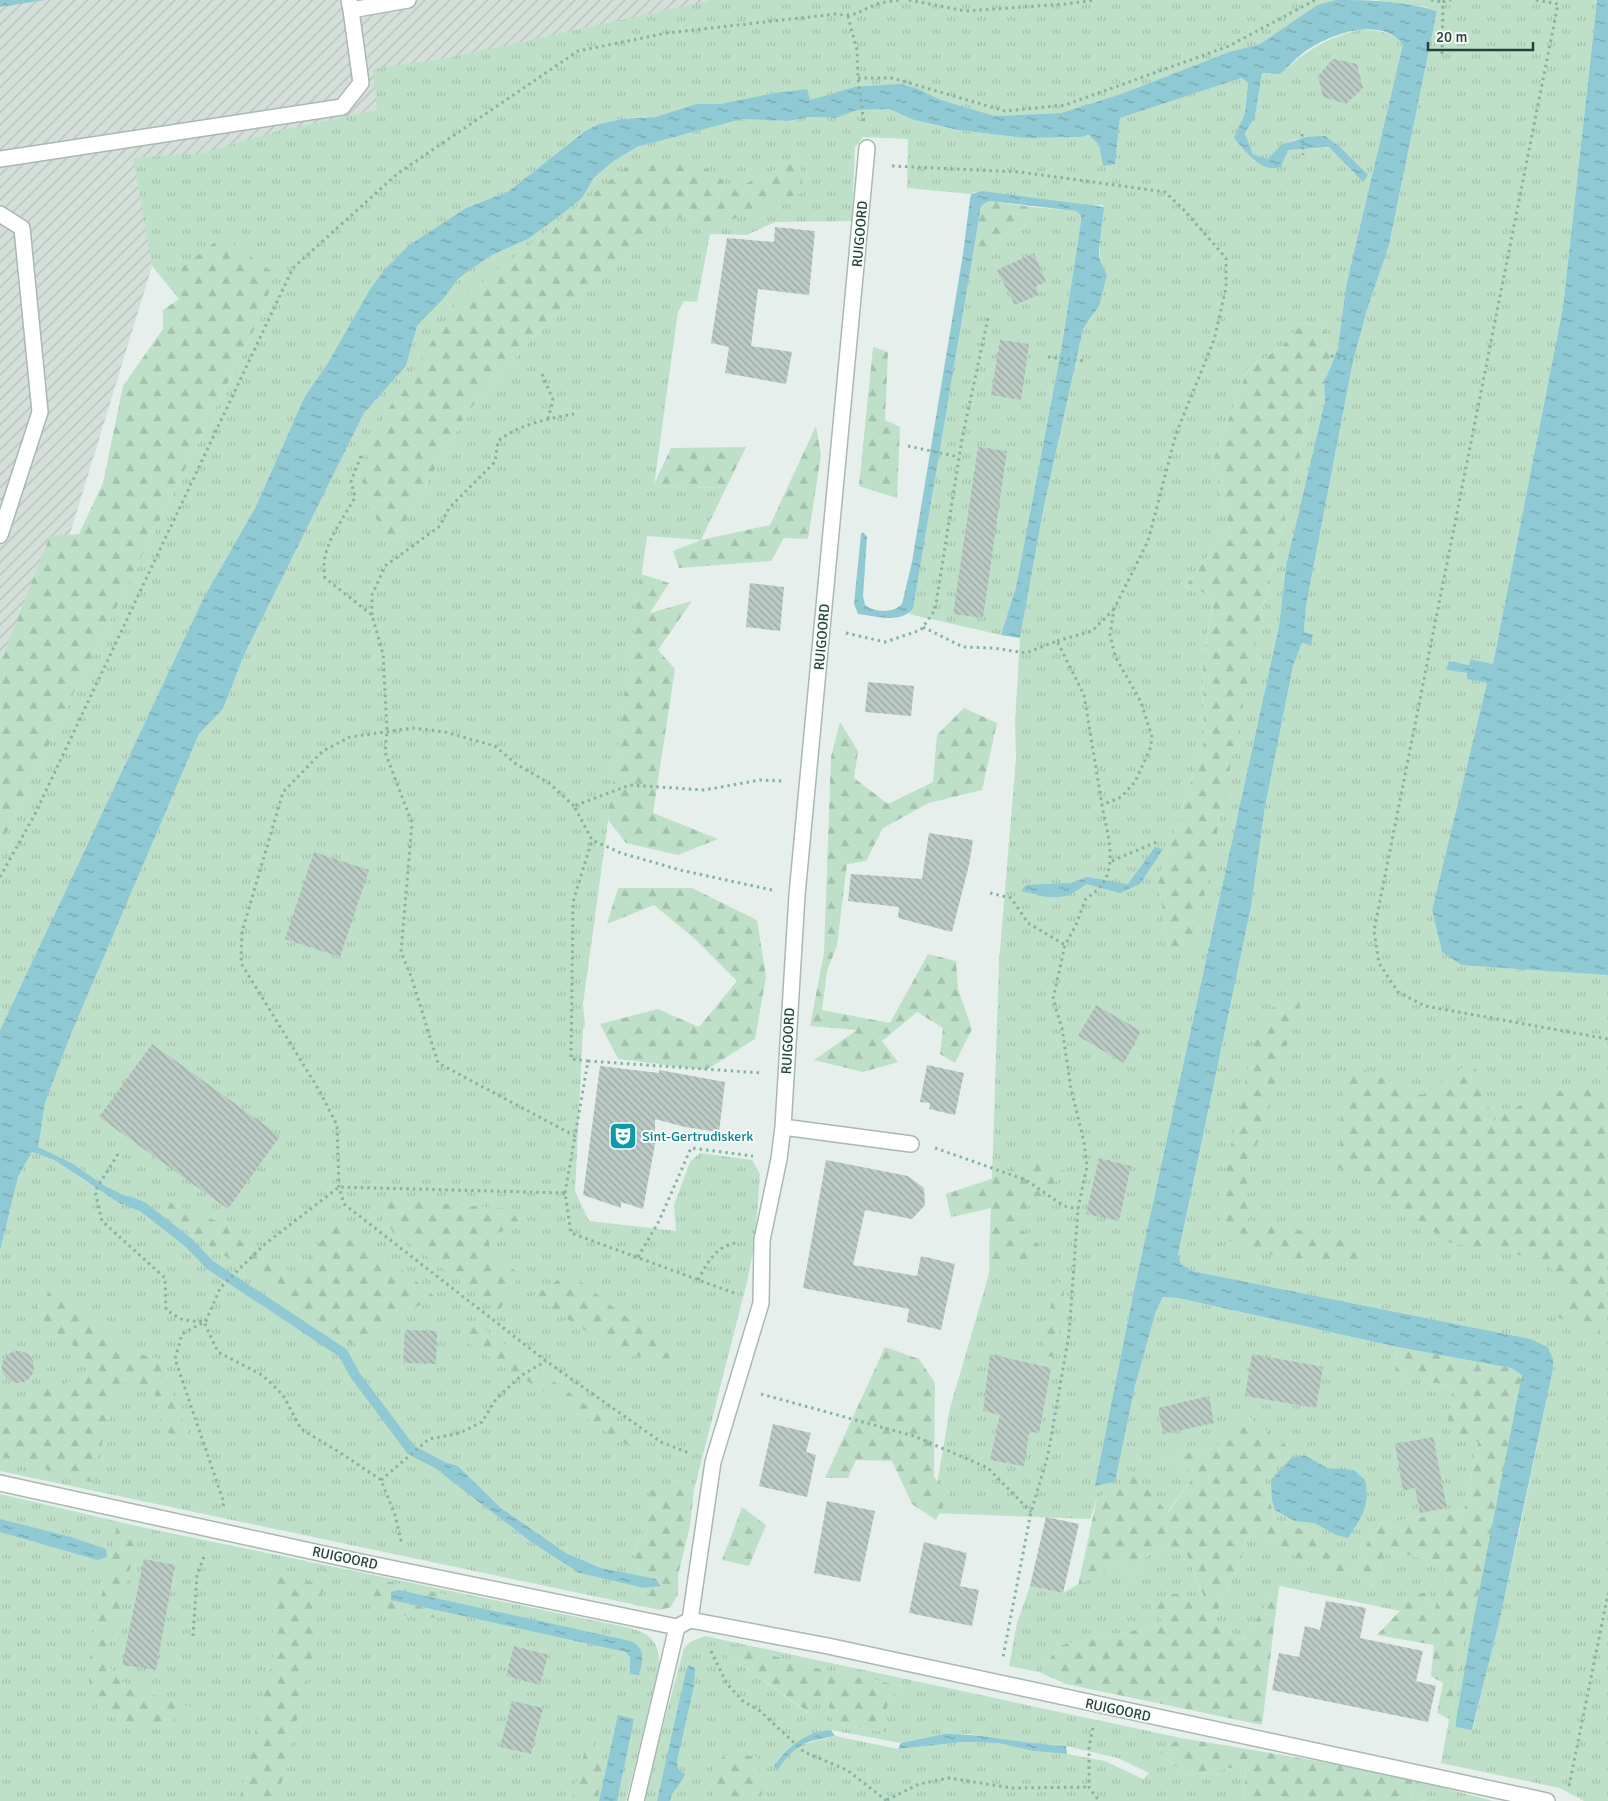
<svg xmlns="http://www.w3.org/2000/svg" width="1608" height="1801" font-family="Signika,sans-serif">
	<style>
		.industrial { fill: url(#industrial-furrows) }
		.grass { fill: url(#grass-tufts); fill-rule: evenodd }
		.forest { fill: url(#forest-firs) }
		.water { fill: url(#water-ripples) }
		.lines { fill: none; stroke-linecap: round; stroke-linejoin: round }
		.stream { stroke: #8ec9d4; stroke-width: 10 }
		.building { fill: url(#building-back-hatch) }
		.minor-casing { stroke: #a8b8b2; stroke-width: 18 }
		.path { stroke: #86b3a5; stroke-width: 3; stroke-dasharray: 2.5 4; stroke-linecap: butt }
		.minor { stroke: #fff; stroke-width: 15 }
		.labels { text-anchor: middle; dominant-baseline: central; stroke-width: 4; stroke-linejoin: round; paint-order: stroke }
		.street-label { font-size: 14px; fill: #24423a; stroke: #f7fbf9 }
		.culture-label { font-size: 14px; fill: #0d838f; stroke: #f7fbf9; text-anchor: start }
	</style>
	<defs>
		<pattern id="industrial-furrows" width="10" height="10" patternUnits="userSpaceOnUse" patternTransform="scale(1.25)"><rect width="10" height="10" fill="#d4dfda"/><path d="M-1 1l2-2M0 10L10 0M9 11l2-2" fill="none" stroke="#b6c1bc"/></pattern>
		<pattern id="grass-tufts" width="24" height="20" patternUnits="userSpaceOnUse" patternTransform="scale(1.25)"><rect width="24" height="20" fill="#bfe0c8"/><path d="M3 7l-1-3M5 7V3M7 7l1-3M15 17l-1-3M17 17v-4M19 17l1-3" fill="none" stroke="#a4c1ad"/></pattern>
		<pattern id="forest-firs" width="22" height="20" patternUnits="userSpaceOnUse" patternTransform="scale(1.25)"><rect width="22" height="20" fill="#bfe0c8"/><path d="M5 1l3.5 6h-7zM16 11l3.5 6h-7z" fill="#a4c1ad"/></pattern>
		<pattern id="water-ripples" width="26" height="14" patternUnits="userSpaceOnUse" patternTransform="scale(1.25)"><rect width="26" height="14" fill="#8ec9d4"/><path d="M2 4q2-2 4 0t4 0M15 11q2-2 4 0t4 0" fill="none" stroke="#74a5ad"/></pattern>
		<pattern id="building-back-hatch" width="6" height="6" patternUnits="userSpaceOnUse" patternTransform="scale(1.25)"><rect width="6" height="6" fill="#bbcac4"/><path d="M-1 5l2 2M0 0l6 6M5-1l2 2" fill="none" stroke="#98a6a0"/></pattern>
	</defs>
	<rect width="100%" height="100%" fill="#e6efeb"/>
	<path class="industrial" d="M 0,0 L 764,0 L 152,266 L 66,547 L 0,707 Z"/>
	<path class="grass" d="M 713,0 L 1336,0 L 1317,5 L 1260,44 L 1229,52 L 1121,94 L 1061,113 L 995,116 L 941,100 L 916,88 L 854,87 L 810,100 L 806,89 L 720,104 L 696,104 L 655,117 L 621,119 L 600,124 L 585,131 L 509,191 L 466,208 L 328,363 L 305,396 L 255,508 L 203,599 L 0,1030 L 0,847 L 69,703 L 263,312 L 269,292 L 179,299 L 152,266 L 133,158 L 203,153 L 278,131 L 377,110 L 373,69 L 448,58 Z
		M 1375,0 L 1597,0 L 1563,307 L 1493,664 L 1470,659 L 1469,665 L 1449,661 L 1447,670 L 1468,673 L 1468,679 L 1487,683 L 1432,910 L 1442,952 L 1608,975 L 1608,1801 L 1584,1801 L 1560,1788 L 1441,1763 L 1466,1626 L 1472,1627 L 1456,1726 L 1473,1729 L 1517,1542 L 1553,1369 L 1553,1359 L 1548,1347 L 1531,1339 L 1192,1271 L 1181,1264 L 1178,1256 L 1251,907 L 1265,807 L 1293,666 L 1302,643 L 1311,645 L 1313,634 L 1304,632 L 1306,606 L 1353,361 L 1367,310 L 1389,245 L 1437,11 L 1421,6 Z
		M 1359,30 C 1375,29 1392,32 1403,44 L 1346,286 L 1338,348 L 1331,365 L 1324,326 L 1302,323 L 1283,346 L 1248,369 L 1213,460 L 1229,527 L 1185,587 L 1215,595 L 1203,656 L 1204,742 L 1158,881 L 1169,951 L 1260,620 L 1313,396 L 1325,401 L 1286,566 L 1279,626 L 1134,1290 L 1096,1486 L 1115,1481 L 1135,1386 L 1156,1311 L 1163,1297 L 1178,1298 L 1397,1347 L 1395,1374 L 1453,1387 L 1478,1442 L 1464,1511 L 1381,1523 L 1356,1562 L 1322,1567 L 1357,1576 L 1373,1587 L 1385,1550 L 1449,1564 L 1433,1617 L 1429,1592 L 1400,1611 L 1280,1586 L 1243,1639 L 1212,1622 L 1242,1557 L 1249,1526 L 1308,1564 L 1318,1536 L 1275,1519 L 1262,1475 L 1214,1448 L 1165,1457 L 1196,1473 L 1167,1513 L 1097,1498 L 1090,1519 L 932,1513 L 950,1408 L 989,1274 L 991,1208 L 951,1217 L 946,1194 L 992,1179 L 999,962 L 1016,758 L 1015,722 L 1020,638 L 1043,511 L 1083,329 L 1093,316 L 1107,275 L 1099,258 L 1103,205 L 1086,206 L 974,192 L 971,194 L 907,188 L 908,139 L 863,137 L 855,147 L 852,221 L 775,222 L 747,235 L 710,234 L 697,302 L 684,301 L 678,312 L 654,486 L 726,488 L 701,540 L 647,536 L 583,1004 L 585,1026 L 583,1029 L 575,1191 L 589,1221 L 676,1231 L 674,1205 L 690,1162 L 700,1153 L 752,1160 L 760,1174 L 755,1240 L 748,1278 L 694,1490 L 677,1480 L 649,1492 L 659,1503 L 647,1519 L 633,1554 L 642,1577 L 601,1568 L 566,1553 L 501,1508 L 458,1466 L 437,1459 L 441,1473 L 531,1542 L 579,1573 L 644,1588 L 660,1610 L 0,1471 L 0,1251 L 18,1177 L 32,1152 L 54,1160 L 88,1183 L 105,1186 L 72,1163 L 37,1147 L 45,1103 L 71,1034 L 199,734 L 223,709 L 244,655 L 364,413 L 406,366 L 417,326 L 444,298 L 459,278 L 490,256 L 528,239 L 611,163 L 637,147 L 742,119 L 788,121 L 810,117 L 836,118 L 857,110 L 889,109 L 914,120 L 958,130 L 1024,138 L 1081,137 L 1089,135 L 1099,145 L 1103,166 L 1115,163 L 1120,118 L 1242,78 L 1248,83 L 1245,113 L 1235,138 L 1254,161 L 1281,167 L 1288,150 L 1340,147 C 1307,137 1294,130 1269,160 L 1253,154 L 1245,133 L 1255,117 L 1262,73 L 1280,74 C 1306,51 1325,38 1359,30 ZM 800,158 L 702,231 L 691,208 L 550,318 L 466,414 L 393,544 L 367,443 L 724,181 L 717,198 Z
		M 1032,207 L 1076,211 L 1081,215 L 1081,221 L 1062,345 L 1016,587 L 1001,635 L 909,614 L 913,609 L 972,256 L 992,256 L 1003,234 L 1023,228 Z
		M 0,1494 L 141,1527 L 611,1624 C 638,1630 661,1632 659,1666 L 626,1801 L 0,1801 Z
		M 1162,1547 L 1186,1552 L 1204,1599 L 1171,1593 L 1150,1609 L 1168,1624 L 1061,1645 L 1039,1672 L 1009,1666 L 1017,1623 L 1030,1586 L 1063,1593 L 1127,1556 L 1124,1587 L 1144,1558 Z
		M 705,1636 L 1181,1738 L 1159,1751 L 1186,1776 L 1246,1765 L 1244,1801 L 643,1801 L 684,1648 L 690,1642 ZM 727,1658 L 817,1668 L 903,1686 L 888,1700 L 886,1732 L 833,1724 L 825,1688 L 808,1713 L 749,1670 ZM 831,1730 L 901,1743 L 944,1734 L 970,1734 L 1028,1744 L 1066,1746 L 1118,1758 L 1149,1773 L 1143,1779 L 1105,1761 L 1067,1754 L 1033,1751 L 998,1743 L 964,1742 L 898,1749 L 835,1736 L 797,1746 L 789,1753 L 777,1770 L 774,1766 C 792,1741 804,1738 831,1730 Z
		M 1414,1780 L 1493,1801 L 1427,1801 L 1412,1799 Z"/>
	<path class="forest" d="M 800,158 L 803,192 L 702,231 L 691,209 L 550,318 L 466,414 L 393,544 L 362,497 L 367,443 L 457,302 L 627,167 L 696,162 L 724,181 L 717,197 Z
		M 989,201 L 1032,207 L 1023,228 L 1003,234 L 992,256 L 972,256 L 981,206 Z
		M 223,236 L 271,271 L 269,292 L 263,312 L 69,703 L 0,847 L 0,663 L 50,536 L 79,534 L 103,483 L 123,386 L 163,329 L 163,310 L 179,299 L 177,271 Z
		M 1302,323 L 1324,326 L 1331,365 L 1324,383 L 1325,401 L 1313,396 L 1260,620 L 1194,947 L 1169,951 L 1158,881 L 1204,742 L 1203,656 L 1215,596 L 1185,587 L 1229,527 L 1213,460 L 1248,369 L 1283,346 Z
		M 873,347 L 888,352 L 885,420 L 900,427 L 897,498 L 859,486 Z
		M 816,426 L 821,455 L 808,539 L 784,538 L 771,561 L 679,568 L 673,551 L 701,540 L 770,525 Z
		M 746,447 L 726,488 L 653,486 L 671,448 Z
		M 641,574 L 669,583 L 650,613 L 692,601 L 658,650 L 675,669 L 653,813 L 718,839 L 678,855 L 626,843 L 608,820 Z
		M 964,708 L 997,723 L 982,790 L 929,803 L 883,828 L 866,861 L 847,864 L 837,945 L 827,971 L 822,1010 L 890,1023 L 928,954 L 956,961 L 958,989 L 972,1029 L 955,1063 L 940,1054 L 943,1028 L 917,1012 L 882,1041 L 898,1062 L 863,1072 L 814,1060 L 857,1030 L 810,1026 L 824,953 L 831,757 L 840,722 L 858,751 L 854,778 L 888,804 L 933,782 L 937,735 Z
		M 618,888 L 692,888 L 757,920 L 766,977 L 755,1039 L 706,1070 L 618,1059 L 600,1024 L 658,1009 L 699,1027 L 737,981 L 695,939 L 654,905 L 607,924 Z
		M 1303,992 L 1247,1177 L 1248,1222 L 1362,1241 L 1363,1267 L 1268,1254 L 1222,1238 L 1220,1194 L 1250,1060 L 1264,1015 L 1280,1001 Z
		M 1473,1061 L 1493,1121 L 1543,1092 L 1608,1088 L 1608,1247 L 1603,1252 C 1608,1289 1608,1299 1598,1335 L 1546,1312 L 1568,1294 L 1545,1260 L 1447,1242 L 1409,1213 L 1338,1167 L 1347,1062 L 1422,1095 Z
		M 1034,1160 L 1067,1172 L 1012,1222 L 1039,1245 L 1034,1270 L 989,1258 L 991,1208 L 951,1217 L 946,1194 L 992,1179 Z
		M 382,1199 L 511,1209 L 520,1224 L 488,1237 L 491,1254 L 520,1274 L 499,1311 L 383,1223 Z
		M 169,1202 L 227,1225 L 250,1251 L 299,1275 L 337,1216 L 434,1296 L 370,1337 L 352,1345 L 311,1313 L 165,1216 Z
		M 569,1273 L 681,1359 L 622,1355 L 533,1296 Z
		M 1055,1282 L 1065,1284 L 1056,1357 L 1042,1356 Z
		M 57,1284 L 121,1349 L 158,1359 L 190,1438 L 163,1432 L 153,1385 L 119,1383 L 91,1482 L 0,1456 L 1,1404 L 90,1375 L 72,1344 L 28,1317 Z
		M 472,1320 L 646,1450 L 629,1446 L 458,1337 Z
		M 885,1347 L 919,1359 L 935,1383 L 934,1477 L 950,1493 L 936,1520 L 912,1504 L 892,1461 L 856,1460 L 848,1478 L 825,1478 Z
		M 1397,1347 L 1511,1368 L 1523,1375 L 1472,1627 L 1466,1626 L 1449,1719 L 1437,1713 L 1443,1683 L 1431,1676 L 1434,1645 L 1377,1635 L 1400,1611 L 1401,1596 L 1430,1592 L 1433,1615 L 1448,1564 L 1385,1550 L 1373,1587 L 1357,1576 L 1320,1567 L 1356,1561 L 1381,1523 L 1464,1511 L 1478,1442 L 1447,1428 L 1453,1387 L 1395,1374 Z
		M 1246,1414 L 1291,1450 L 1262,1475 L 1275,1519 L 1319,1536 L 1331,1559 L 1308,1564 L 1249,1527 L 1242,1557 L 1212,1622 L 1243,1639 L 1279,1586 L 1262,1725 L 1066,1684 L 1039,1672 L 1061,1645 L 1167,1624 L 1149,1609 L 1171,1593 L 1204,1598 L 1186,1552 L 1162,1547 L 1144,1558 L 1123,1589 L 1127,1556 L 1078,1586 L 1097,1498 L 1134,1474 L 1168,1513 L 1196,1473 L 1164,1457 L 1214,1448 Z
		M 677,1480 L 694,1490 L 690,1526 L 678,1575 L 678,1594 L 671,1607 L 660,1610 L 644,1588 L 661,1585 L 656,1579 L 642,1577 L 633,1554 L 647,1519 L 659,1503 L 648,1492 Z
		M 742,1507 L 766,1525 L 749,1566 L 722,1560 Z
		M 117,1526 L 141,1527 L 106,1659 L 118,1680 L 166,1700 L 195,1708 L 156,1729 L 100,1714 L 89,1682 L 91,1643 Z
		M 326,1568 L 336,1571 L 317,1601 L 313,1655 L 277,1801 L 239,1801 L 274,1652 L 271,1575 L 318,1583 Z
		M 369,1577 L 447,1595 L 441,1618 L 379,1614 Z
		M 723,1642 L 817,1668 L 903,1686 L 888,1700 L 886,1732 L 833,1724 L 825,1689 L 809,1713 L 749,1670 L 727,1658 Z
		M 589,1735 L 606,1767 L 597,1801 L 571,1801 Z
		M 1181,1738 L 1353,1767 L 1414,1780 L 1412,1799 L 1427,1801 L 1244,1801 L 1246,1765 L 1186,1776 L 1159,1751 Z
		M 729,1753 L 758,1757 L 762,1794 L 756,1801 L 712,1801 L 713,1765 Z"/>
	<path class="water" d="M 0,0 L 45,0 L 0,7 Z
		M 1336,0 C 1370,0 1405,1 1437,11 L 1389,245 L 1367,310 L 1353,361 L 1306,606 L 1304,632 L 1313,634 L 1311,645 L 1302,643 L 1293,666 L 1265,807 L 1251,907 L 1178,1255 L 1181,1264 L 1192,1271 L 1531,1339 L 1548,1347 L 1553,1359 L 1553,1369 L 1500,1618 L 1472,1730 L 1456,1727 L 1456,1721 L 1472,1627 L 1522,1375 L 1511,1368 L 1397,1347 L 1178,1298 L 1163,1297 L 1156,1311 L 1135,1386 L 1115,1482 L 1095,1486 L 1134,1290 L 1279,626 L 1286,566 L 1325,401 L 1324,383 L 1338,348 L 1346,286 L 1403,44 C 1378,15 1328,35 1303,53 C 1295,59 1287,68 1280,74 L 1262,73 L 1255,117 L 1245,133 L 1253,154 L 1268,159 L 1281,145 L 1306,137 L 1325,136 L 1340,147 L 1368,175 L 1363,182 L 1329,147 L 1288,150 L 1281,167 C 1260,173 1247,153 1234,138 L 1245,113 L 1248,83 L 1242,78 L 1120,118 L 1115,164 L 1103,166 L 1099,145 L 1089,135 L 1081,137 L 1024,138 L 958,130 L 914,120 L 889,109 L 857,110 L 836,118 L 810,117 L 788,121 L 742,119 L 637,147 L 611,163 L 593,179 L 582,198 L 562,214 L 528,239 L 490,256 L 459,278 L 444,298 L 417,326 L 406,366 L 364,413 L 244,655 L 223,709 L 199,734 L 71,1034 L 45,1103 L 38,1147 L 72,1163 L 105,1186 L 148,1207 L 121,1204 L 54,1160 L 32,1152 L 18,1177 L 0,1251 L 0,1030 L 203,599 L 255,508 L 305,396 L 328,363 L 369,291 L 385,269 L 408,246 L 466,208 L 509,191 L 585,131 L 599,124 L 621,119 L 655,117 L 696,104 L 720,104 L 775,93 L 807,89 L 810,100 L 854,87 L 900,84 L 916,88 L 941,100 L 995,116 L 1061,113 L 1121,94 L 1229,52 L 1260,44 L 1317,5 Z
		M 1597,0 L 1608,0 L 1608,975 L 1462,965 L 1442,952 L 1432,910 L 1487,683 L 1467,679 L 1467,673 L 1446,670 L 1449,661 L 1469,665 L 1470,659 L 1493,664 L 1563,307 Z
		M 982,191 L 1104,207 L 1099,250 L 1099,258 L 1107,275 L 1099,306 L 1083,329 L 1043,511 L 1020,638 L 1001,635 L 1016,587 L 1062,345 L 1081,221 L 1081,215 L 1076,211 L 989,201 L 981,206 L 913,609 C 900,624 876,616 858,614 L 854,604 L 861,534 L 863,532 L 867,537 L 863,596 L 865,605 C 875,613 894,613 902,604 L 912,562 L 963,254 L 970,199 L 971,194 Z
		M 1155,847 L 1163,849 L 1140,884 L 1120,893 L 1086,884 C 1062,904 1049,897 1021,891 L 1026,885 L 1070,883 L 1087,877 L 1128,884 Z
		M 1304,1455 L 1327,1468 L 1354,1470 L 1365,1480 C 1371,1505 1361,1518 1348,1538 L 1336,1535 L 1315,1523 L 1295,1521 L 1275,1510 L 1272,1500 L 1271,1480 L 1291,1458 Z
		M 436,1459 L 458,1466 L 501,1508 L 566,1553 L 601,1568 L 656,1579 L 661,1586 L 644,1588 L 579,1573 L 531,1542 L 441,1473 Z
		M 0,1519 L 71,1537 L 106,1549 L 107,1557 L 98,1560 L 0,1532 Z
		M 399,1590 L 630,1641 C 646,1647 643,1661 639,1675 L 630,1674 L 630,1657 L 626,1652 L 391,1600 L 391,1592 Z
		M 689,1665 L 695,1668 L 694,1686 L 677,1761 L 678,1769 L 685,1774 C 681,1785 673,1789 670,1801 L 657,1801 L 686,1671 Z
		M 618,1715 L 634,1719 L 617,1801 L 599,1801 Z
		M 831,1730 L 835,1736 C 803,1742 795,1744 777,1771 L 774,1766 C 789,1745 806,1732 831,1730 Z
		M 944,1734 C 986,1733 1025,1745 1066,1746 L 1067,1754 L 1033,1751 L 998,1743 L 964,1742 L 898,1749 L 901,1743 Z"/>
	<g class="lines">
		<path class="stream" d="M 128,1201 L 143,1207 L 189,1243 L 210,1265 L 343,1353 L 355,1375 L 411,1450 L 440,1465"/>
	</g>
	<path class="building" d="M 1333,59 L 1357,64 L 1363,88 L 1346,104 L 1323,97 L 1318,76 Z
		M 775,227 L 815,231 L 809,295 L 758,289 L 751,346 L 792,352 L 786,384 L 725,373 L 729,347 L 711,343 L 727,238 L 774,242 Z
		M 1034,253 L 1046,282 L 1036,286 L 1038,295 L 1015,305 L 997,270 Z
		M 1000,340 L 1029,344 L 1021,400 L 991,395 Z
		M 978,447 L 1007,451 L 983,618 L 953,614 Z
		M 750,583 L 784,587 L 780,631 L 746,627 Z
		M 868,682 L 914,686 L 911,716 L 865,712 Z
		M 929,833 L 973,840 L 969,865 L 952,932 L 898,918 L 899,907 L 848,901 L 851,874 L 922,879 Z
		M 314,852 L 369,870 L 340,957 L 285,939 Z
		M 1096,1005 L 1141,1031 L 1124,1063 L 1078,1036 Z
		M 152,1044 L 280,1136 L 228,1209 L 99,1117 Z
		M 927,1065 L 964,1073 L 955,1115 L 929,1109 L 930,1103 L 920,1102 Z
		M 600,1066 L 659,1073 L 659,1070 L 725,1082 L 719,1132 L 685,1127 L 655,1119 L 655,1144 L 643,1209 L 621,1202 L 621,1208 L 583,1195 Z
		M 1099,1158 L 1131,1166 L 1119,1221 L 1086,1214 Z
		M 826,1160 L 908,1176 L 924,1188 L 925,1205 L 912,1219 L 865,1210 L 853,1265 L 917,1276 L 921,1256 L 955,1264 L 941,1330 L 907,1322 L 909,1309 L 803,1288 Z
		M 405,1330 L 437,1331 L 436,1364 L 403,1363 Z
		M2 1367a16 16 0 1 1 32 0a16 16 0 1 1-32 0Z
		M 990,1354 L 1051,1368 L 1039,1433 L 1029,1432 L 1024,1466 L 990,1460 L 1000,1415 L 983,1411 Z
		M 1252,1354 L 1323,1367 L 1316,1408 L 1245,1396 Z
		M 1209,1396 L 1214,1423 L 1163,1434 L 1158,1408 Z
		M 773,1424 L 811,1433 L 806,1452 L 816,1455 L 807,1497 L 759,1486 Z
		M 1433,1437 L 1447,1508 L 1420,1513 L 1415,1488 L 1403,1491 L 1395,1444 Z
		M 827,1501 L 875,1511 L 860,1582 L 814,1573 Z
		M 1046,1517 L 1079,1524 L 1063,1593 L 1030,1586 Z
		M 924,1542 L 967,1553 L 960,1586 L 979,1590 L 972,1626 L 909,1613 Z
		M 144,1559 L 175,1565 L 156,1670 L 122,1665 Z
		M 1326,1601 L 1366,1608 L 1360,1638 L 1423,1651 L 1416,1681 L 1436,1686 L 1428,1722 L 1272,1690 L 1279,1653 L 1299,1657 L 1305,1626 L 1320,1630 Z
		M 514,1646 L 548,1655 L 540,1685 L 506,1676 Z
		M 512,1701 L 543,1708 L 531,1754 L 500,1747 Z"/>
	<g class="lines">
		<g class="minor-casing">
			<path id="minor" d="M 349,0 L 351,10 L 408,0
				M 0,159 L 342,107 L 361,83 L 351,10
				M 0,214 L 22,228 L 40,412 L 0,535
				M 783,1127 L 911,1144
				M 0,1483 L 356,1561 L 677,1627 L 690,1620 L 828,1646 L 1547,1801
				M 690,1620 L 713,1462 L 761,1303 L 762,1240 L 779,1159 L 783,1127 L 797,895 L 867,148
				M 636,1801 L 677,1627"/>
		</g>
		<path class="path" d="M 909,0 L 965,11 L 1066,4 L 1095,0
			M 1431,0 L 1443,2
			M 1536,0 L 1558,4 L 1374,931 L 1379,963 L 1398,992 L 1425,1006 L 1608,1039
			M 848,16 L 857,50 L 858,78 L 864,124
			M 1442,54 L 1443,2 L 1451,0
			M 858,78 L 892,78 L 1005,111 L 1065,105 L 1229,46 L 1315,0
			M 1302,134 L 1303,155
			M 892,166 L 1020,172 L 1165,192 L 1183,209 L 1226,258 L 1226,288 L 1214,340 L 1176,434 L 1148,541 L 1114,609 L 1110,635 L 1115,656 L 1141,702 L 1152,737 L 1150,749 L 1135,782 L 1121,797 L 1102,805 C 1108,838 1123,878 1086,898 L 1076,925 L 1065,945 L 1053,999 L 1062,1028 L 1071,1089 L 1084,1142 L 1087,1166 L 1078,1209 L 1069,1334 L 1048,1455 L 1031,1512 L 1003,1657
			M 1331,356 L 1357,361
			M 1048,357 L 1084,361
			M 542,374 L 553,400 L 548,419
			M 908,446 L 959,457
			M 361,456 L 351,481 L 355,497 C 341,524 319,547 325,578 L 372,615 L 383,654 L 387,730 L 385,752 L 412,823 L 401,952 L 411,976 L 438,1063 L 575,1136 L 588,1061 L 571,1059 L 573,902 L 592,840
			M 372,615 L 372,595 L 385,566 L 440,526 L 449,508 L 495,462 L 498,441 C 520,424 547,419 574,414
			M 923,627 L 963,647 L 993,648 L 1026,653 L 1057,641 L 1084,695 L 1102,805
			M 846,633 L 885,642 L 921,630 L 935,610 L 962,439 L 988,318
			M 1057,641 L 1092,631 L 1114,609
			M 574,806 L 549,783 L 516,764 L 495,746 L 445,732 L 413,728 L 350,737 L 323,751 L 283,792 L 242,932 L 241,963 L 319,1090 L 337,1125 L 339,1187 L 344,1204 L 546,1361 L 661,1442 L 689,1453
			M 1112,861 L 1159,841
			M 0,877 L 35,814 L 293,268 L 397,174 L 578,51 L 667,33 L 836,14 C 858,18 861,9 880,3 C 886,2 893,1 900,0
			M 772,890 L 680,870 L 621,853 L 592,840 L 574,806 L 630,785 L 704,790 L 760,780 L 782,781
			M 990,893 L 1011,898 L 1028,923 L 1065,945
			M 588,1061 L 762,1073
			M 935,1148 L 1026,1180 L 1064,1206 L 1078,1209
			M 118,1154 L 95,1191 L 102,1221 L 165,1278 L 166,1310 L 183,1320 L 204,1322 L 218,1352 L 262,1375 L 283,1395 L 301,1429 L 339,1452 L 381,1480 L 395,1515 L 402,1545
			M 565,1193 L 575,1136
			M 638,1257 L 659,1221 L 691,1148 L 753,1156
			M 698,1280 C 707,1263 716,1246 736,1243
			M 761,1394 L 914,1436 L 988,1468 L 1031,1512
			M 381,1480 L 429,1439 L 460,1433 L 482,1422 L 496,1399 L 522,1375 L 546,1361
			M 223,1506 L 224,1503 L 175,1359 L 182,1334 L 206,1321 L 220,1288 L 265,1244 L 339,1187 L 565,1193 L 571,1233 L 734,1293
			M 193,1636 L 197,1575 L 205,1554
			M 711,1651 L 727,1684 L 743,1701 L 760,1711 L 804,1752 L 847,1770 L 887,1801
			M 1093,1728 L 1089,1746 L 1089,1787 L 1099,1801
			M 1569,1786 L 1608,1594
			M 887,1800 L 919,1784 L 949,1778 L 1012,1788 L 1089,1787"/>
		<use href="#minor" class="minor"/>
	</g>
	<defs>
		<g id="theatre-square" transform="scale(1.4375)"><rect x="-9" y="-9" width="18" height="18" rx="4" fill="#0f9aa8" stroke="#f7fbf9"/><path d="M-5-5.5Q0-4 5-5.5V0Q5 5 0 6Q-5 5-5 0ZM-3.3-2.5H-1v1.5H-3.3ZM1-2.5H3.3v1.5H1ZM-2.8 1Q0 5.5 2.8 1Z" fill="#fff"/></g>
	</defs>
	<g fill-rule="evenodd">
		<use href="#theatre-square" x="623" y="1136"/>
	</g>
	<g class="labels">
		<g class="street-label">
			<text transform="translate(860 234) rotate(-85)">RUIGOORD</text>
			<text transform="translate(822 637) rotate(-85)">RUIGOORD</text>
			<text transform="translate(788 1041) rotate(-87)">RUIGOORD</text>
			<text transform="translate(345 1558) rotate(12)">RUIGOORD</text>
			<text transform="translate(1118 1710) rotate(12)">RUIGOORD</text>
		</g>
		<g class="culture-label">
			<text x="642" y="1136">Sint-Gertrudiskerk</text>
		</g>
	</g>
	<path d="M1428 42v8h105v-8" fill="none" stroke="#24423a" stroke-width="2.5"/>
	<text x="1436" y="42" font-size="15" fill="#24423a" stroke="#f7fbf9" stroke-width="4" paint-order="stroke">20 m</text>
</svg>
